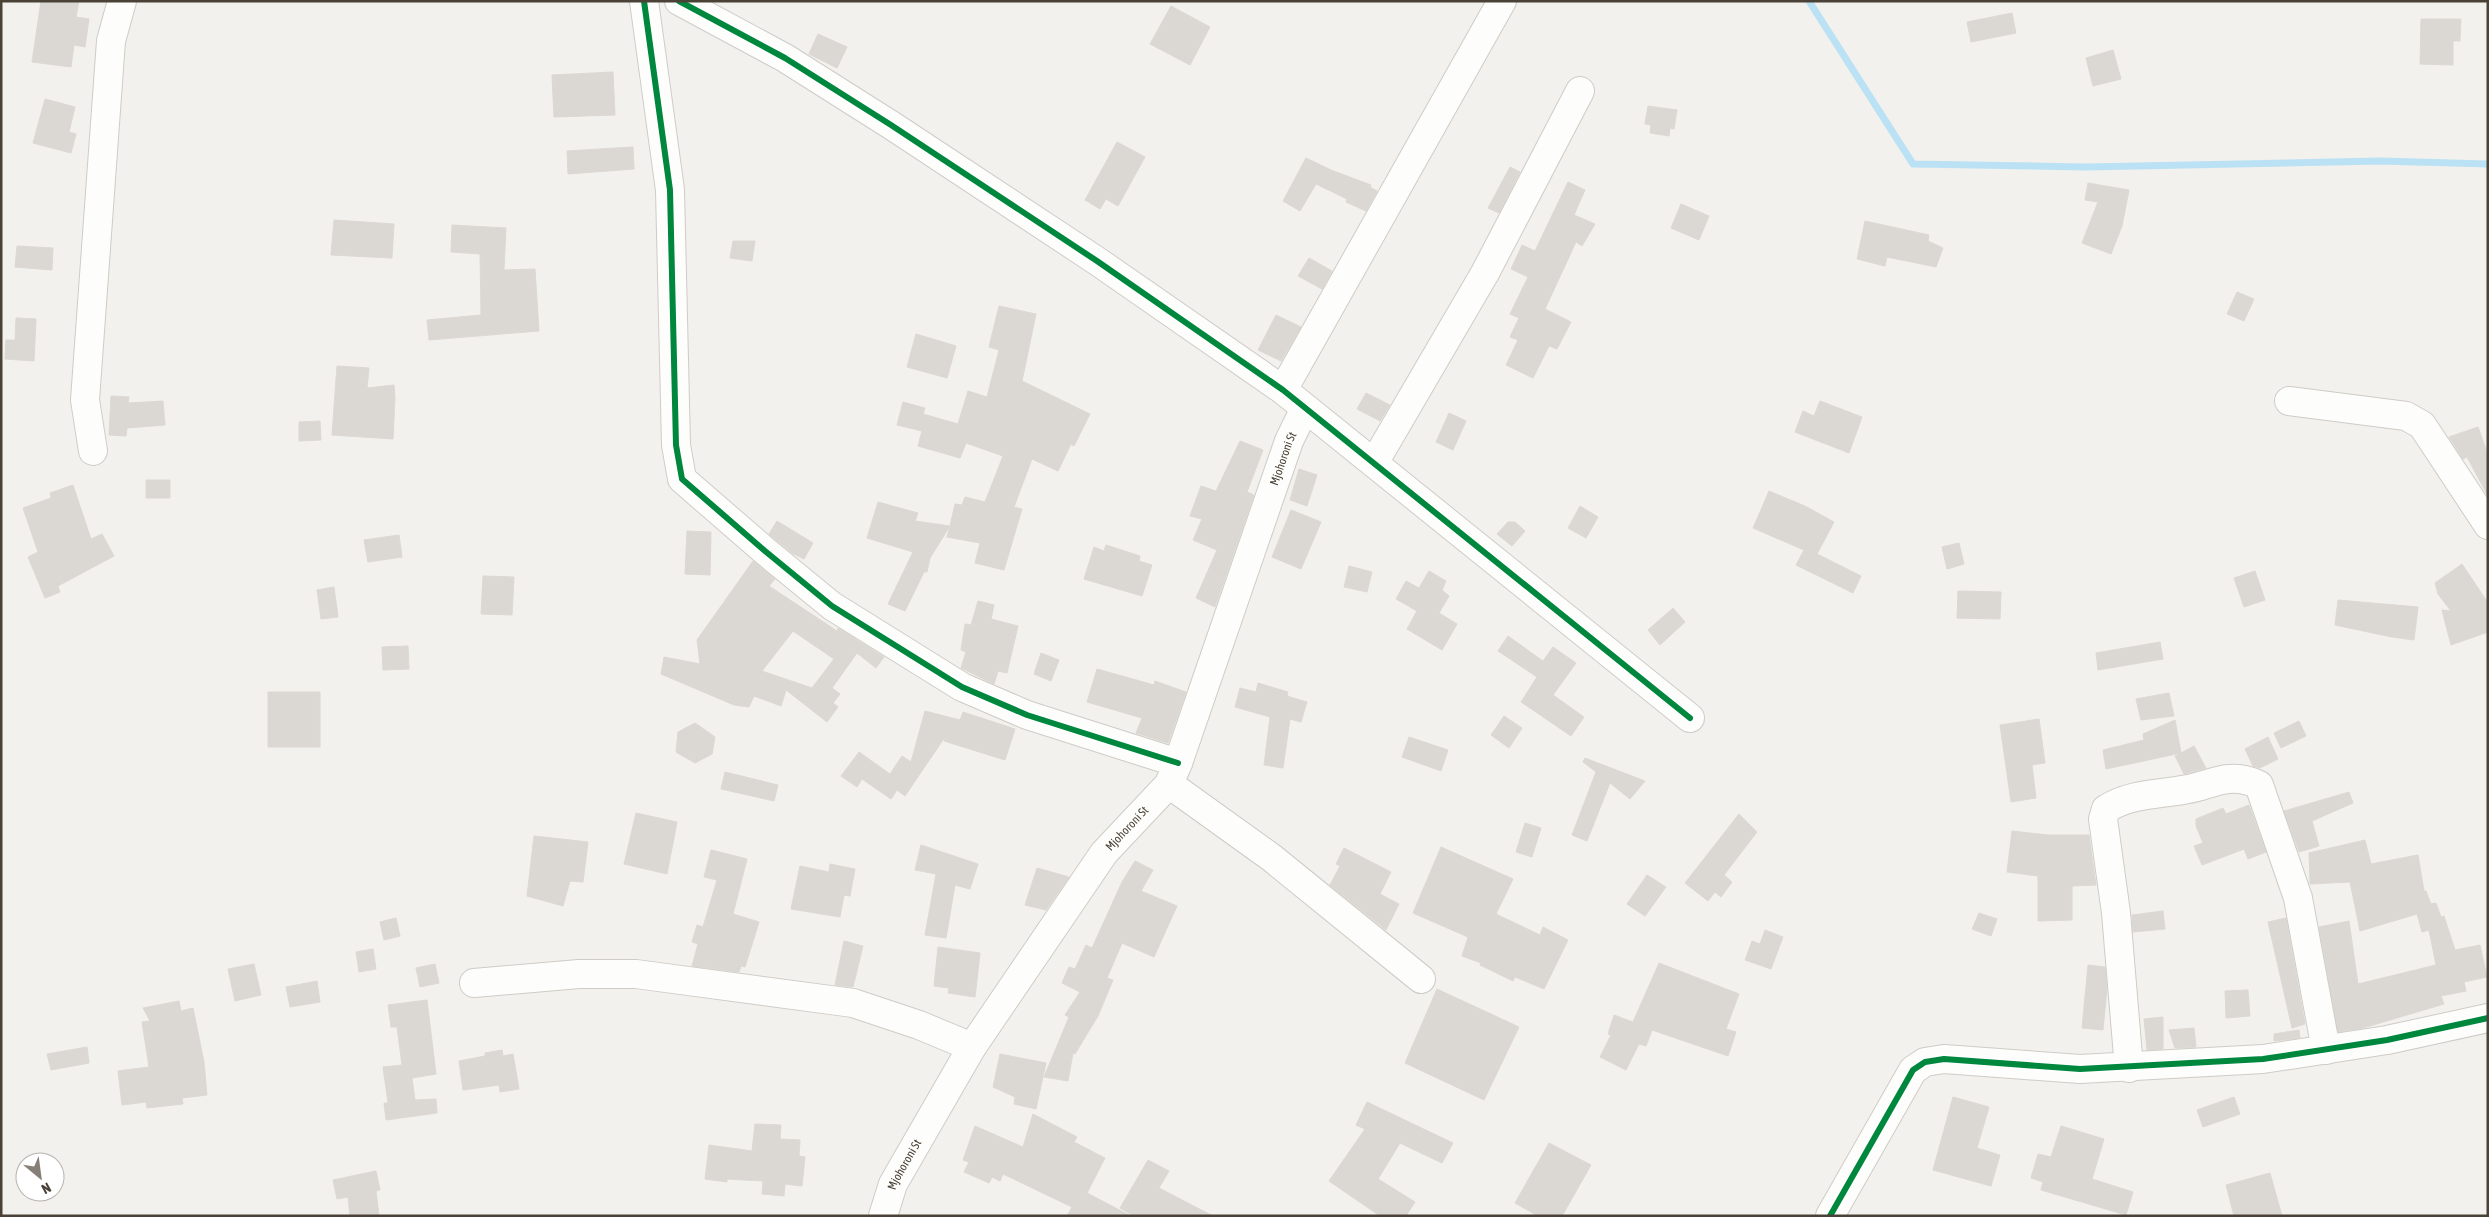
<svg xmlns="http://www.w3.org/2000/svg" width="2489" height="1217" font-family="'Asap Condensed',sans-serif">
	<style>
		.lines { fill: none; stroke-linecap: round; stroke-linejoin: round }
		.stream { stroke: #bbe2f4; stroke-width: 7 }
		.building { fill: #dbd8d3; stroke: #dcd8d3; fill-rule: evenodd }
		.minor-casing { stroke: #cfccc7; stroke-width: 30 }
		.minor { stroke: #fdfdfc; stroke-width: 28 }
		.cycleway-casing { stroke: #fff; stroke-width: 9 }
		.cycleway { stroke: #00873e; stroke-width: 6 }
		.labels { text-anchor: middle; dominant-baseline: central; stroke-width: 5; stroke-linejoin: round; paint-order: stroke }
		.street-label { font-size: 12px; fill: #4b4237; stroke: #fff }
	</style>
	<rect width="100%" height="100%" fill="#f3f1ed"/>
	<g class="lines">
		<path class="stream" d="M 1809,1 L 1913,164 L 2086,167 L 2381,161 L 2488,164"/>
	</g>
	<path class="building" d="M 41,1 L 79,1 L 76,17 L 89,19 L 85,47 L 74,45 L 71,67 L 32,62 Z
		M 1171,6 L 1210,27 L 1190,65 L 1150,44 Z
		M 2012,13 L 2016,33 L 1971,42 L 1967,22 Z
		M 2421,19 L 2461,19 L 2460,41 L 2453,41 L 2453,65 L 2420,64 Z
		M 818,34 L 847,47 L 837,68 L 809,54 Z
		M 2113,50 L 2121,79 L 2093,86 L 2086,58 Z
		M 613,72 L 615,115 L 554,117 L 552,75 Z
		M 45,99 L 75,107 L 69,132 L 76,134 L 71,153 L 33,143 Z
		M 1648,106 L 1677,110 L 1674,129 L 1670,128 L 1669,136 L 1650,133 L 1651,125 L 1645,124 Z
		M 1117,142 L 1145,157 L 1118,206 L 1106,199 L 1100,209 L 1085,200 Z
		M 633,147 L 634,169 L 568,174 L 567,151 Z
		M 1306,158 L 1331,170 L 1371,185 L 1370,187 L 1377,191 L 1366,211 L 1346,202 L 1347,199 L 1316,184 L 1300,211 L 1283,201 Z
		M 1510,167 L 1520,172 L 1499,213 L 1488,208 Z
		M 1568,182 L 1585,190 L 1574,215 L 1595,224 L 1582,246 L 1576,242 L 1545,309 L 1571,322 L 1557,349 L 1549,346 L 1533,378 L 1506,365 L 1518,340 L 1510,337 L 1519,318 L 1510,314 L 1528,277 L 1511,269 L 1522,245 L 1535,251 Z
		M 2088,183 L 2129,190 L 2122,226 L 2111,254 L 2082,243 L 2098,202 L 2085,200 Z
		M 1681,204 L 1709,216 L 1699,240 L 1671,228 Z
		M 334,220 L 394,224 L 392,258 L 331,255 Z
		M 1865,221 L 1929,235 L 1928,241 L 1943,248 L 1936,267 L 1887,257 L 1885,266 L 1857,259 Z
		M 452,225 L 506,228 L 504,270 L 535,269 L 539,331 L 429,340 L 427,320 L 481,315 L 480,254 L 451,252 Z
		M 733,241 L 755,241 L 752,261 L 730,258 Z
		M 17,246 L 53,248 L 52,270 L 15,267 Z
		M 1309,258 L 1332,271 L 1322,289 L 1298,276 Z
		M 2237,292 L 2254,299 L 2244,321 L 2227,314 Z
		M 999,306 L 1036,314 L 1022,381 L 1090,414 L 1074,446 L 1071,444 L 1058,471 L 1032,459 L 1014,507 L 1022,509 L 1004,570 L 975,563 L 980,543 L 947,537 L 950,526 L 930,558 L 927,572 L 924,572 L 905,611 L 888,604 L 913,552 L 867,538 L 878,502 L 918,513 L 915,521 L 950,526 L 955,504 L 962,505 L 965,497 L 985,502 L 1003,456 L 966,443 L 960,458 L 918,446 L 922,431 L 897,425 L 903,402 L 925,408 L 923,414 L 958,424 L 968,391 L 987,397 L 999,350 L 989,347 Z
		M 1276,315 L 1301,327 L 1281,361 L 1258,350 Z
		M 16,318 L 36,319 L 34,361 L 5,359 L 6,340 L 15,340 Z
		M 916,334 L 956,346 L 947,378 L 907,367 Z
		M 337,366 L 369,368 L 367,388 L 394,385 L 395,398 L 393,439 L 332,435 Z
		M 1366,393 L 1390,405 L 1380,421 L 1357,409 Z
		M 111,396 L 129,397 L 128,403 L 163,401 L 165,425 L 127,428 L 126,436 L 109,435 Z
		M 1820,401 L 1862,417 L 1849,453 L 1795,432 L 1803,411 L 1814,416 Z
		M 1449,413 L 1466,421 L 1453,450 L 1436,442 Z
		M 320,421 L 321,440 L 299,441 L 299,422 Z
		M 2478,427 L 2488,455 L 2488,496 L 2467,457 L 2463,459 L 2449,437 Z
		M 1240,441 L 1263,450 L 1247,492 L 1254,495 L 1215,607 L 1196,598 L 1217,550 L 1193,540 L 1202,519 L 1190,516 L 1201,486 L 1216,491 Z
		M 1299,469 L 1317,475 L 1307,506 L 1290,500 Z
		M 146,480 L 170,480 L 170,498 L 146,498 Z
		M 73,485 L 91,539 L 102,534 L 114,556 L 58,586 L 60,592 L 45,598 L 28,557 L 38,552 L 23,508 L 51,498 L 50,493 Z
		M 1769,491 L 1805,506 L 1834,522 L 1817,554 L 1861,576 L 1853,593 L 1796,565 L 1804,550 L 1753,528 Z
		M 1580,506 L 1598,517 L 1586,538 L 1568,528 Z
		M 1291,510 L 1321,522 L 1301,569 L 1272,557 Z
		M 777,521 L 813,543 L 804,559 L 792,553 L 769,534 Z
		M 1508,522 L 1515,522 L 1525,531 L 1512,546 L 1497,534 Z
		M 687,531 L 711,532 L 710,575 L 685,574 Z
		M 399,535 L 402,557 L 368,562 L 364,540 Z
		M 1959,543 L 1964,564 L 1947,569 L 1942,547 Z
		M 1106,545 L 1140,556 L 1139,561 L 1152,565 L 1142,596 L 1084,579 L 1094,547 L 1104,551 Z
		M 753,561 L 775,579 L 769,586 L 837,631 L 838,628 L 884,657 L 876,668 L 857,653 L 832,688 L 840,694 L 833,703 L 838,707 L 827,722 L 786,690 L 781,706 L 754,696 L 749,707 L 734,705 L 661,674 L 664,657 L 700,664 L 697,640 ZM 793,631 L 834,659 L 812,688 L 762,671 Z
		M 2462,564 L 2488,603 L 2488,632 L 2451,645 L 2442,610 L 2451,611 L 2438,594 L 2435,583 Z
		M 1349,566 L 1372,572 L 1367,592 L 1344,587 Z
		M 1429,571 L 1446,581 L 1442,590 L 1449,596 L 1439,613 L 1457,624 L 1442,650 L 1407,629 L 1417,611 L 1396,599 L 1406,581 L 1419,588 Z
		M 2255,571 L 2265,600 L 2244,607 L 2234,578 Z
		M 483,576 L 514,577 L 512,615 L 481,614 Z
		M 334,587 L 338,617 L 321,619 L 317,590 Z
		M 1958,591 L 2001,592 L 2000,619 L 1957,618 Z
		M 2338,600 L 2418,607 L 2414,640 L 2392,637 L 2335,625 Z
		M 978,601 L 994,605 L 991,619 L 1018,626 L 1007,673 L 998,671 L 994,684 L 961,668 L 966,652 L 961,650 L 965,624 L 971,625 Z
		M 1673,608 L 1685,622 L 1660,645 L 1648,630 Z
		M 1508,636 L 1543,661 L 1553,647 L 1576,663 L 1553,695 L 1584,717 L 1571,736 L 1521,702 L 1537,677 L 1498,651 Z
		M 2160,642 L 2163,659 L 2098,670 L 2096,653 Z
		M 408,646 L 409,669 L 383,670 L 382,647 Z
		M 1041,653 L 1059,660 L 1051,681 L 1034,674 Z
		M 1097,669 L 1154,685 L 1155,681 L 1186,692 L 1168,743 L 1136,733 L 1142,718 L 1087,702 Z
		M 1258,683 L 1288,692 L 1287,696 L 1307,702 L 1301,722 L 1290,719 L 1283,768 L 1264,765 L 1270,717 L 1235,707 L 1240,688 L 1256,692 Z
		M 268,692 L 320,692 L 320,747 L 268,747 Z
		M 2169,693 L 2174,716 L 2141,720 L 2136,699 Z
		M 925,711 L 960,720 L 963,712 L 1015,729 L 1005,760 L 944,741 L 945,737 L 905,796 L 897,790 L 891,799 L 862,779 L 857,787 L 841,776 L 859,752 L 890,774 L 902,756 L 911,762 Z
		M 1504,716 L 1522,728 L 1509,748 L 1491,735 Z
		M 2039,719 L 2045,763 L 2032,765 L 2036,798 L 2011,802 L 2000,725 Z
		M 2175,720 L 2181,753 L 2194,746 L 2206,768 L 2184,774 L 2175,756 L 2181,753 L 2106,769 L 2103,750 L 2144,740 L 2143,734 Z
		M 2299,721 L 2306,736 L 2281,748 L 2274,733 Z
		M 695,723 L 715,737 L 712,754 L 695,763 L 676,752 L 678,732 Z
		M 1409,737 L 1448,750 L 1441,771 L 1402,757 Z
		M 2268,737 L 2278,759 L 2260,768 L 2253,766 L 2245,749 Z
		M 1585,758 L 1645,781 L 1630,799 L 1610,783 L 1587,841 L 1572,835 L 1596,772 L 1583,762 Z
		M 725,772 L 778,785 L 774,801 L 721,789 Z
		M 2349,792 L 2353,803 L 2312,821 L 2319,846 L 2299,852 L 2284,811 Z
		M 2249,805 L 2266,852 L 2248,859 L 2244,849 L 2202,865 L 2194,846 L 2203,843 L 2196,826 L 2196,819 L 2223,808 L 2226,814 Z
		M 636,813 L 677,822 L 667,874 L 624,864 Z
		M 1739,814 L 1757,832 L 1724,875 L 1732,882 L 1721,897 L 1715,892 L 1708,901 L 1685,883 Z
		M 1525,823 L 1541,828 L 1532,857 L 1516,852 Z
		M 2012,831 L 2048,835 L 2089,835 L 2096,885 L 2072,886 L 2072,920 L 2038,921 L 2038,876 L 2007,872 Z
		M 534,836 L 588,842 L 583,882 L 570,881 L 563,906 L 527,896 Z
		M 2365,840 L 2371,864 L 2418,855 L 2424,891 L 2426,891 L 2431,904 L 2436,903 L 2441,917 L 2444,916 L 2455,950 L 2480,945 L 2487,977 L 2464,982 L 2466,991 L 2441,996 L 2444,1004 L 2363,1028 L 2338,1032 L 2319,927 L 2349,921 L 2358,984 L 2436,965 L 2429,930 L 2422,932 L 2417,914 L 2360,931 L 2350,882 L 2310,884 L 2309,853 Z
		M 921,845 L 978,864 L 970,889 L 955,885 L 946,938 L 925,935 L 936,874 L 915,870 Z
		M 1441,847 L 1513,879 L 1496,914 L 1540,935 L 1543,927 L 1568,940 L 1544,989 L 1515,977 L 1513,981 L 1480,965 L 1481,963 L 1462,956 L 1468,937 L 1413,913 Z
		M 1344,848 L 1391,872 L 1380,894 L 1399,904 L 1386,930 L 1330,885 L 1340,866 L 1336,864 Z
		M 711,850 L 747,859 L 733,914 L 759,922 L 745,967 L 741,966 L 739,972 L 692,966 L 698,944 L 692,942 L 697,925 L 703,927 L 717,880 L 704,877 Z
		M 1135,861 L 1153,870 L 1141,891 L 1177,906 L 1154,957 L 1122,943 L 1107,978 L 1113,980 L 1098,1016 L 1075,1054 L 1073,1053 L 1068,1081 L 1044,1077 L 1069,1017 L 1065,1015 L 1080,992 L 1062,983 L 1069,967 L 1075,969 L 1086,945 L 1092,948 L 1122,882 Z
		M 830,864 L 855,869 L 850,896 L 844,895 L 840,917 L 791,909 L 800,866 L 829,872 Z
		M 1037,868 L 1069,877 L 1046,910 L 1025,905 Z
		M 1647,875 L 1666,887 L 1645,916 L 1627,904 Z
		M 2163,911 L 2165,929 L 2133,932 L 2132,915 Z
		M 1979,913 L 1997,919 L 1991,936 L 1972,929 Z
		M 396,918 L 400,936 L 384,940 L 380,922 Z
		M 2286,918 L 2305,1024 L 2292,1028 L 2268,922 Z
		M 1765,930 L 1783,937 L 1771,969 L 1745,960 L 1752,941 L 1760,944 Z
		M 844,941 L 863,946 L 853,987 L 835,985 Z
		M 938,947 L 980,953 L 975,997 L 948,993 L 949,988 L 934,986 Z
		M 373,949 L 376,969 L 359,972 L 356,952 Z
		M 1659,963 L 1739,994 L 1726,1029 L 1736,1032 L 1728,1056 L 1652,1030 L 1646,1046 L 1639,1044 L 1626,1070 L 1600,1057 L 1611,1035 L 1608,1034 L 1614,1015 L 1633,1022 Z
		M 254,964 L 261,995 L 235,1001 L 228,969 Z
		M 435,964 L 439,983 L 420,987 L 416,968 Z
		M 2088,965 L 2105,967 L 2107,988 L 2103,1030 L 2082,1028 Z
		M 317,981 L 320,1002 L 290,1007 L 286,987 Z
		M 1437,989 L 1519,1027 L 1484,1100 L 1405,1063 Z
		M 2248,990 L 2250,1016 L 2226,1018 L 2225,991 Z
		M 427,1000 L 436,1074 L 412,1078 L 415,1100 L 436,1099 L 437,1113 L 386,1120 L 384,1103 L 388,1103 L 383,1067 L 402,1065 L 397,1027 L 391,1027 L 388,1005 Z
		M 179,1001 L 181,1011 L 193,1008 L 204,1062 L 207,1095 L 182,1098 L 183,1104 L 147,1108 L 146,1102 L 122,1105 L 118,1071 L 149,1067 L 142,1022 L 150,1021 L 143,1008 Z
		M 2163,1017 L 2163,1049 L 2147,1050 L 2144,1019 Z
		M 2194,1028 L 2196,1047 L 2175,1048 L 2169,1030 Z
		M 2299,1030 L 2300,1038 L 2274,1041 L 2274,1034 Z
		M 87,1047 L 89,1063 L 51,1070 L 47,1054 Z
		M 502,1050 L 503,1056 L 513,1054 L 519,1089 L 500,1092 L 499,1085 L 463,1090 L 459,1061 L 485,1056 L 485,1053 Z
		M 1000,1054 L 1046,1063 L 1036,1109 L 1014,1104 L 1015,1097 L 993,1087 Z
		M 1953,1097 L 1989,1107 L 1977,1148 L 2000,1155 L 1991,1186 L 1933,1170 Z
		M 2234,1097 L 2240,1114 L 2203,1127 L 2197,1110 Z
		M 1367,1102 L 1453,1143 L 1442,1163 L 1400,1143 L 1378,1179 L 1415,1202 L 1406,1216 L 1380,1216 L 1329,1181 L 1365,1129 L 1356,1125 Z
		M 1033,1114 L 1077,1137 L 1074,1142 L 1105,1158 L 1087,1193 L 1131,1216 L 1067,1216 L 1072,1207 L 1003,1174 L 1000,1181 L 992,1177 L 989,1183 L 964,1172 L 969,1162 L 963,1160 L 975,1126 L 1023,1147 Z
		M 755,1124 L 781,1125 L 780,1139 L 800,1140 L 799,1156 L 805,1157 L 802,1186 L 785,1184 L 784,1196 L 762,1194 L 763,1181 L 727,1179 L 727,1182 L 705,1179 L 709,1145 L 752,1151 Z
		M 2061,1126 L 2104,1139 L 2092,1179 L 2133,1192 L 2126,1215 L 2041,1190 L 2043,1182 L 2031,1178 L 2038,1154 L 2051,1157 Z
		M 1549,1143 L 1591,1165 L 1562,1216 L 1538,1216 L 1515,1203 Z
		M 1148,1160 L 1169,1171 L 1159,1188 L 1213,1216 L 1134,1216 L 1120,1208 Z
		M 376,1171 L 380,1190 L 376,1191 L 379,1216 L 350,1216 L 348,1197 L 337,1199 L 333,1180 Z
		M 2270,1173 L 2282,1216 L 2234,1216 L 2226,1185 Z"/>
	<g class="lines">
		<g class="minor-casing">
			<g id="minor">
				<path d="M 644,1 L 670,190 L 676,445 L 682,479 L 765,551 L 832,606 L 962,687 L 1027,715 L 1178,763"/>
				<path d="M 679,1 L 785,58 L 891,125 L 1097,261 L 1283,390 L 1690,718"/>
				<path d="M 1283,390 L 1502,1"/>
				<path d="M 2289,401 L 2406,416 L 2422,425 L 2488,525"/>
				<path d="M 93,451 L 85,400 L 111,41 L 122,1"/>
				<path d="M 1374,463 L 1485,273 L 1580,91"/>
				<path d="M 1169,784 L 1272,858 L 1421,979"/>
				<path d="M 474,983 L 579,974 L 636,974 L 853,1003 L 919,1025 L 972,1047"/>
				<path d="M 2129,1068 L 2116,913 L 2103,819 L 2106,809 C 2131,793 2159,795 2188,789 C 2202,787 2215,780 2229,779 C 2241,778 2249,780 2259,785 L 2298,898 L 2326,1050"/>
				<path id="s1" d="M 883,1216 L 893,1184 L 972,1047 L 1104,853 L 1169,784 L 1178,763 L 1289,441 L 1305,408"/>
				<path d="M 1830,1216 L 1913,1070 L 1925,1062 L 1944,1059 L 2080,1069 L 2263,1059 L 2387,1040 L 2488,1018"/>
			</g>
		</g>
		<use href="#minor" class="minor"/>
		<g class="cycleway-casing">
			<path id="cycleway" d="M 644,1 L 670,190 L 676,445 L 682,479 L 765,551 L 832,606 L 962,687 L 1027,715 L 1178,763
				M 679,1 L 785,58 L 891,125 L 1097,261 L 1283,390 L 1690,718
				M 1830,1216 L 1913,1070 L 1925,1062 L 1944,1059 L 2080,1069 L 2263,1059 L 2387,1040 L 2488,1018"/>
		</g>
		<use href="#cycleway" class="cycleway"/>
	</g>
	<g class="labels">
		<g class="street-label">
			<text stroke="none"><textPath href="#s1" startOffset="866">Mjohoroni St</textPath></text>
			<text stroke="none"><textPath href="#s1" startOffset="460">Mjohoroni St</textPath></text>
			<text stroke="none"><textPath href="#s1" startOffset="56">Mjohoroni St</textPath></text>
		</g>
	</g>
	<rect width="2489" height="1217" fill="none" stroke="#4b4237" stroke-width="5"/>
	<g transform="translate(40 1177) rotate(151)"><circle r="24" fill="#ffffff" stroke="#b7b3af"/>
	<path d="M0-4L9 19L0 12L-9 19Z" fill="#867f77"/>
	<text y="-8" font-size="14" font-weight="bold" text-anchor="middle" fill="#4b4237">N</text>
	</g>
</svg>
